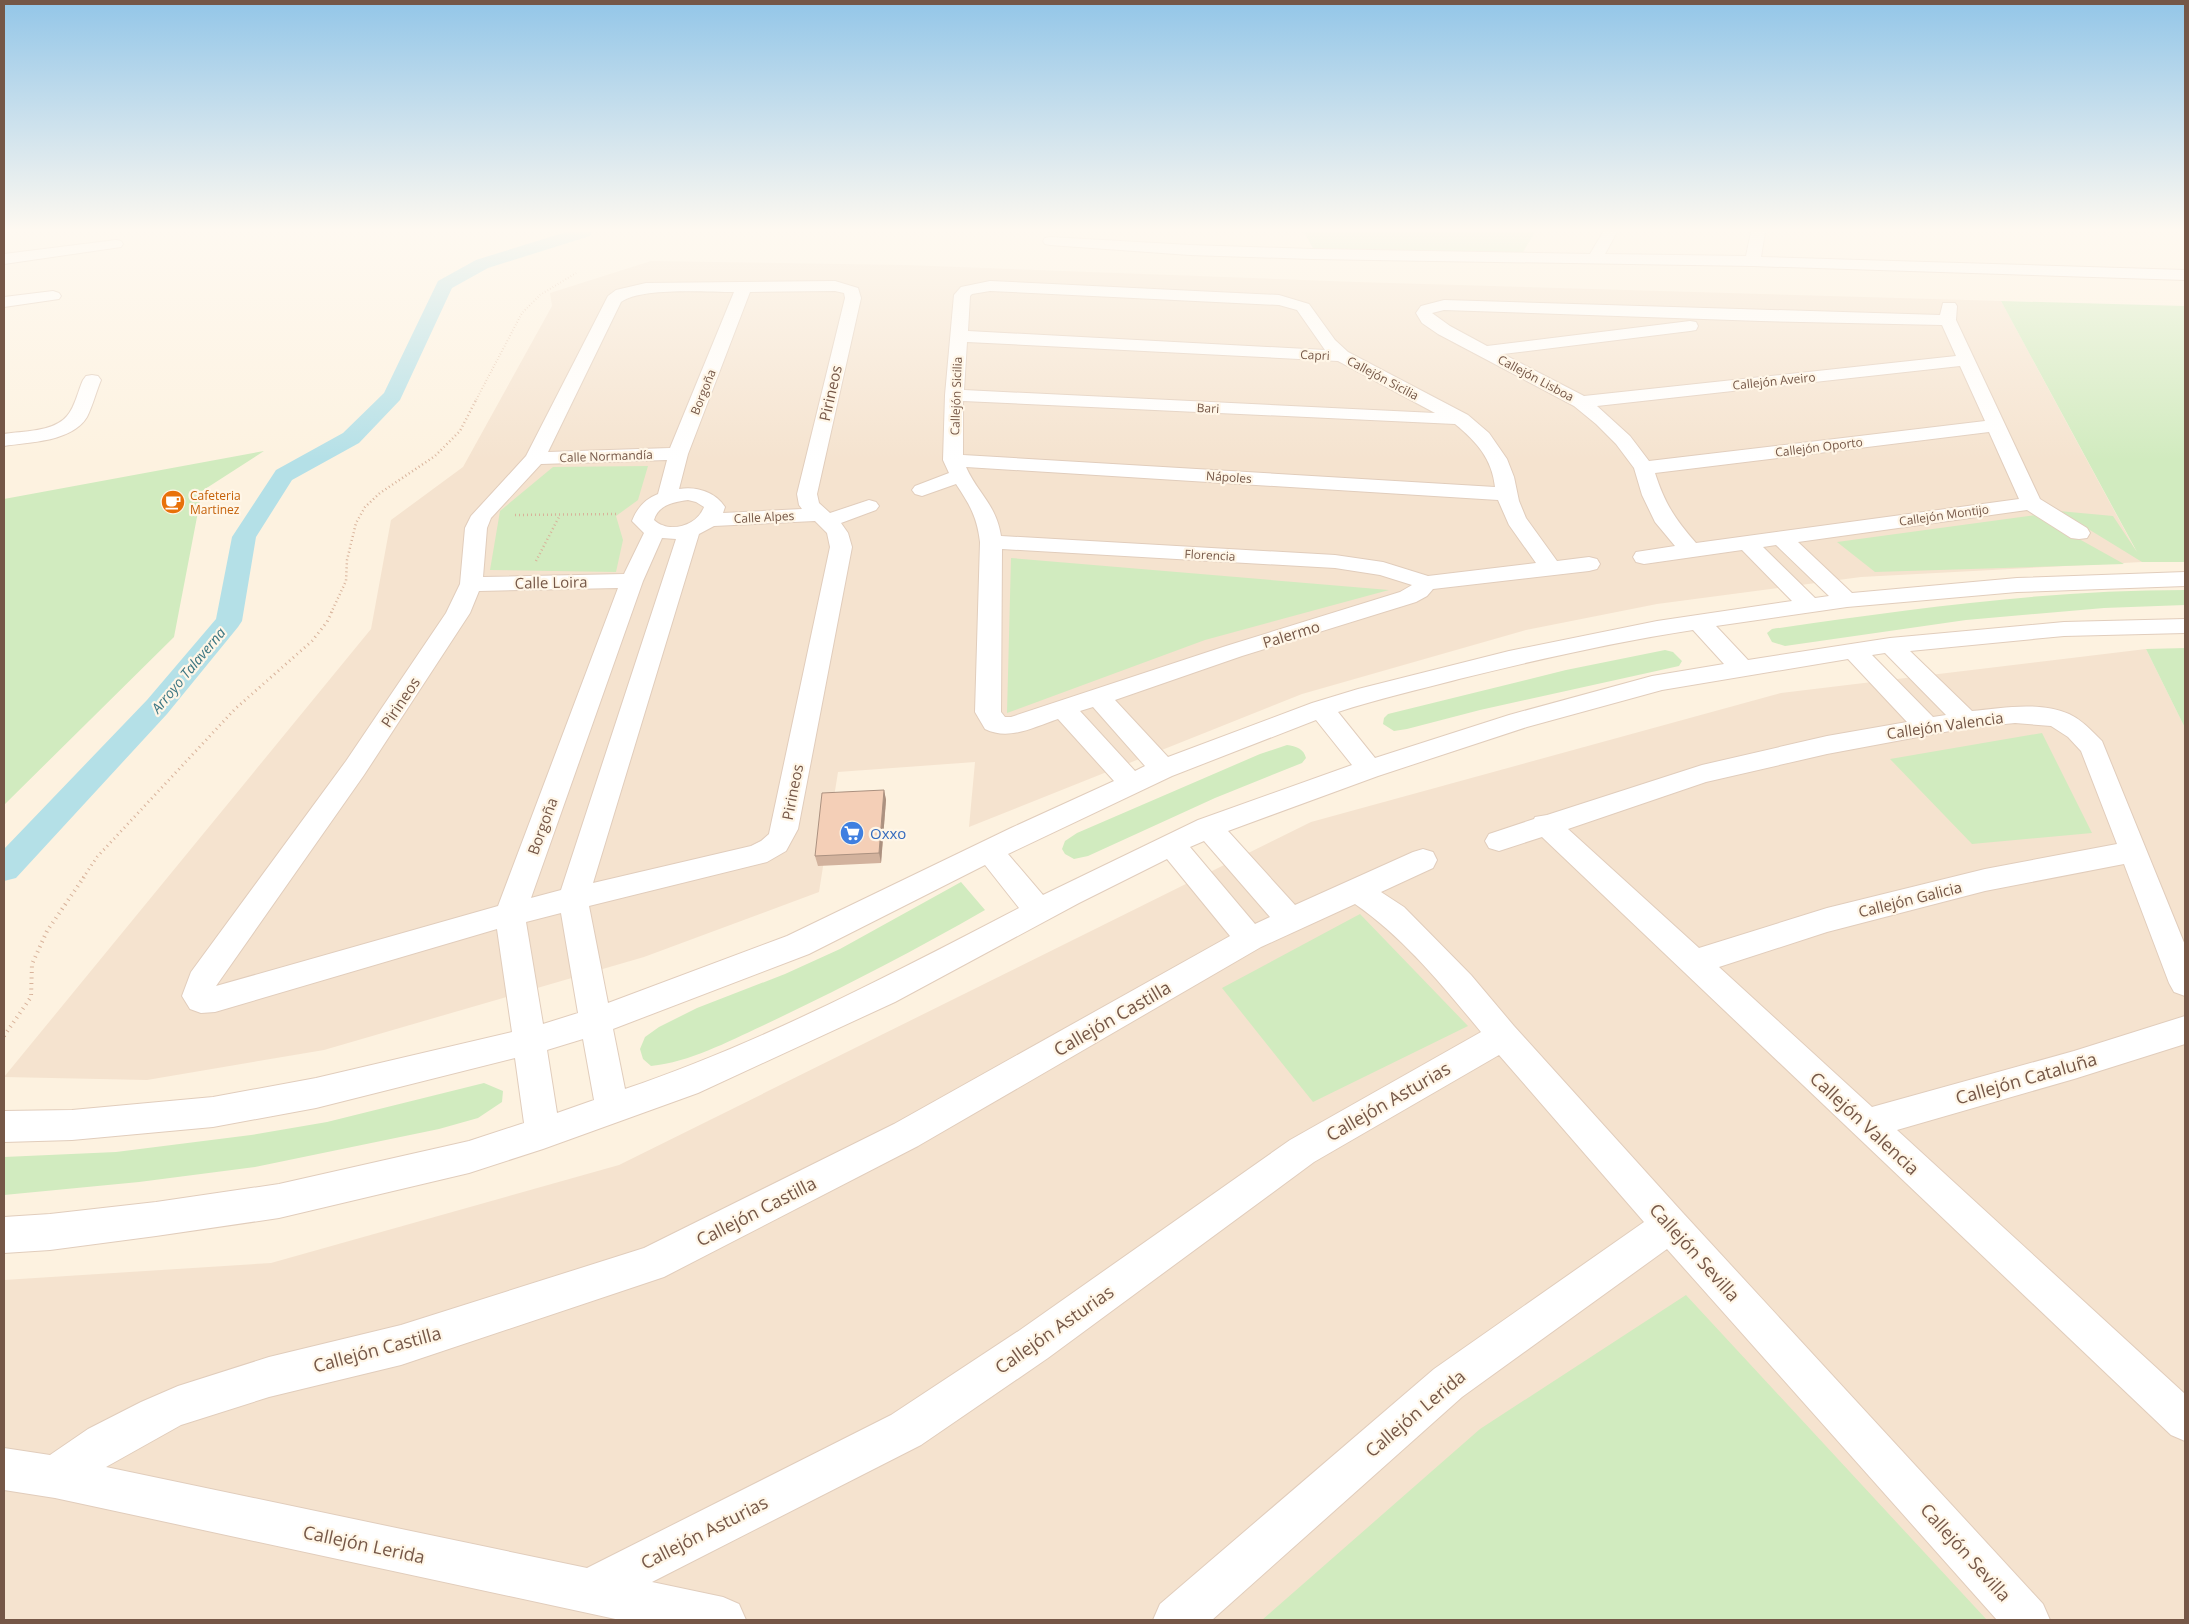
<svg xmlns="http://www.w3.org/2000/svg" width="2189" height="1624" font-family="'Open Sans',sans-serif">
	<style>
		.residential { fill: #f5e3cf }
		.green { fill: #d1ebbf }
		.lines { fill: none; stroke-linecap: round; stroke-linejoin: round }
		.canal { fill: #b4e0e7; fill-rule: evenodd }
		.minor-casing { stroke: #e1cdbc; stroke-width: 2 }
		.path-far3 { stroke: #d8b29a; stroke-width: 2; stroke-dasharray: 0.5 2.5; stroke-linecap: butt }
		.path-far2 { stroke: #d8b29a; stroke-width: 2.5; stroke-dasharray: 1 3; stroke-linecap: butt }
		.path-far1 { stroke: #d8b29a; stroke-width: 3; stroke-dasharray: 1 4; stroke-linecap: butt }
		.path { stroke: #d8b29a; stroke-width: 4; stroke-dasharray: 1 4.5; stroke-linecap: butt }
		.minor { fill: #fff; fill-rule: evenodd }
		.wall { fill: #d2b29d }
		.shaded-wall { fill: #ab9180 }
		.building { fill: #f4cfb7; stroke: #ab9180 }
		.labels { text-anchor: middle; dominant-baseline: central; stroke-width: 4.5; stroke-linejoin: round; paint-order: stroke }
		.far-street-label { font-size: 12px; fill: #755747; stroke: #fff6e7 }
		.far-food-label { font-size: 12px; fill: #c56008; stroke: #fff6e7; text-anchor: start }
		.far-water-label { font-size: 14px; font-style: italic; fill: #3d7783; stroke: #fff6e7 }
		.street-label { font-size: 15px; fill: #755747; stroke: #fff6e7 }
		.shop-label { font-size: 15px; fill: #366cbe; stroke: #fff6e7; text-anchor: start }
		.near-street-label { font-size: 18px; fill: #755747; stroke: #fff6e7 }
	</style>
	<rect width="100%" height="100%" fill="#fdf2e0"/>
	<path class="residential" d="M 651,261 L 906,265 L 1356,282 L 2001,301 L 2142,562 L 1861,577 L 1657,604 L 1526,630 L 1302,694 L 969,827 L 975,762 L 838,772 L 819,892 L 644,957 L 324,1050 L 147,1080 L 4,1077 L 371,629 L 391,520 L 463,467 L 552,306 L 550,293 Z
		M 2146,649 L 2185,728 L 2185,1620 L 4,1620 L 4,1280 L 271,1263 L 619,1165 L 1311,822 L 1781,693 Z"/>
	<path class="green" d="M 1304,232 L 1535,232 L 1522,254 L 1314,250 Z
		M 2001,301 L 2185,306 L 2185,562 L 2142,562 L 2059,511 L 2113,516 L 2137,552 Z
		M 264,451 L 202,491 L 174,637 L 4,805 L 4,499 Z
		M 648,466 L 638,500 L 616,516 L 623,540 L 616,572 L 490,570 L 500,511 L 553,467 Z
		M 2036,515 L 2124,564 L 1875,572 L 1837,542 Z
		M 1011,558 L 1389,590 L 1205,640 L 1007,713 Z
		M 2185,590 L 2185,605 L 2104,608 L 1966,620 L 1785,646 L 1772,642 L 1767,633 L 1772,629 C 1910,609 2045,590 2185,590 Z
		M 2185,648 L 2185,728 L 2146,649 Z
		M 1665,650 L 1673,652 L 1682,661 L 1679,666 L 1480,710 L 1407,729 L 1394,731 L 1383,724 L 1384,718 L 1388,714 L 1566,670 Z
		M 2042,733 L 2092,833 L 1972,844 L 1890,759 Z
		M 1287,745 C 1296,746 1304,749 1306,758 L 1302,763 L 1215,798 L 1088,856 L 1074,859 L 1065,854 L 1062,849 L 1065,841 L 1077,833 L 1260,754 Z
		M 961,882 L 985,910 C 912,952 838,990 762,1026 C 727,1042 690,1062 651,1066 L 643,1059 L 640,1049 L 645,1037 L 659,1027 L 697,1008 L 785,974 L 840,949 Z
		M 1360,914 L 1468,1026 L 1313,1102 L 1222,988 Z
		M 484,1083 L 503,1091 L 502,1102 L 478,1118 L 439,1129 L 255,1167 L 139,1182 L 4,1195 L 4,1157 L 116,1152 L 251,1135 L 327,1122 Z
		M 1686,1295 L 1987,1620 L 1262,1620 L 1480,1429 Z"/>
	<g class="lines">
		<path class="canal" d="M 566,232 L 592,232 L 590,236 L 488,268 L 452,288 L 400,400 L 359,443 L 292,480 L 256,537 L 242,621 L 238,627 L 167,714 L 16,878 L 4,881 L 4,849 L 147,700 L 216,619 L 232,537 L 276,470 L 343,433 L 384,393 L 438,281 L 476,260 Z"/>
		<g class="minor-casing">
			<path id="minor" d="M 1603,232 L 1617,232 L 1605,254 L 1746,256 L 1751,232 L 1765,232 L 1761,257 L 2185,270 L 2185,280 L 1753,266 L 1312,259 L 1190,255 L 1050,245 L 1045,244 L 1043,241 L 1045,238 L 1050,237 L 1190,245 L 1312,249 L 1590,254 Z
				M 116,240 L 121,241 L 123,244 L 121,247 L 4,264 L 4,254 Z
				M 835,281 L 858,288 L 861,298 L 817,494 L 819,503 L 830,513 L 869,500 L 876,502 L 879,506 L 876,510 L 841,523 L 848,533 L 852,547 L 798,829 L 786,851 L 767,862 L 589,906 L 608,1003 L 787,936 L 1011,828 L 1114,781 L 1058,719 C 1034,727 1009,741 985,729 L 975,712 L 980,542 C 977,517 970,505 956,484 L 922,496 L 915,494 L 912,490 L 915,486 L 949,473 L 943,460 L 945,395 L 954,295 L 961,287 L 990,281 L 1279,295 L 1309,304 L 1335,340 L 1348,352 L 1468,415 L 1489,433 L 1507,459 L 1514,477 L 1519,501 L 1526,518 L 1557,561 L 1589,557 L 1597,559 L 1600,564 L 1597,569 L 1589,571 L 1433,589 L 1427,596 L 1416,602 L 1242,656 L 1115,700 L 1168,757 L 1312,703 L 1358,689 L 1509,651 L 1657,621 L 1792,601 L 1742,550 L 1644,564 L 1636,562 L 1633,557 L 1636,552 L 1675,546 L 1655,522 L 1642,495 L 1634,468 L 1616,444 L 1596,424 L 1574,406 L 1438,334 L 1422,323 L 1416,313 L 1421,306 L 1444,300 L 1940,315 L 1943,303 L 1955,303 L 1957,306 L 1956,320 L 2040,499 L 2087,528 L 2090,533 L 2087,538 L 2079,539 L 2071,538 L 2027,510 L 1798,542 L 1852,593 L 2017,578 L 2185,572 L 2185,586 L 2017,592 L 1847,607 L 1716,626 L 1748,660 L 1890,638 L 2064,622 L 2185,619 L 2185,633 L 2064,636 L 1910,651 L 1972,711 C 2002,708 2039,701 2069,714 C 2082,720 2092,731 2102,741 L 2185,945 L 2185,996 L 2174,992 L 2169,983 L 2124,864 L 1985,891 L 1827,932 L 1719,967 L 1872,1107 L 2074,1051 L 2185,1016 L 2185,1044 L 2074,1079 L 1897,1130 L 2185,1394 L 2185,1441 L 2171,1435 L 1542,837 L 1499,851 L 1489,848 L 1485,841 L 1489,834 L 1534,819 L 1535,817 L 1547,815 L 1702,765 L 1827,736 L 1907,722 L 1848,659 L 1662,690 L 1527,727 L 1378,776 L 1228,831 L 1295,905 L 1413,852 L 1423,849 L 1433,852 L 1437,860 L 1433,868 L 1381,892 L 1404,907 L 1471,975 L 1514,1026 L 1683,1213 L 2043,1604 L 2050,1620 L 1997,1620 L 1667,1249 L 1462,1397 L 1212,1620 L 1153,1620 L 1160,1604 L 1434,1369 L 1644,1222 L 1499,1055 L 1314,1162 L 1048,1358 L 921,1445 L 652,1582 L 723,1597 L 739,1604 L 746,1620 L 620,1620 L 55,1498 L 4,1490 L 4,1448 L 50,1455 L 88,1429 L 141,1402 L 178,1386 L 269,1357 L 401,1325 L 644,1248 L 894,1124 L 1230,936 L 1167,859 L 1079,903 L 895,1002 L 698,1093 L 543,1149 L 469,1173 L 279,1218 L 156,1236 L 50,1250 L 4,1253 L 4,1217 L 50,1214 L 156,1202 L 279,1184 L 469,1141 L 524,1123 L 515,1058 L 316,1108 L 213,1127 L 72,1140 L 4,1142 L 4,1111 L 72,1110 L 213,1097 L 316,1078 L 512,1032 L 497,929 L 215,1012 L 201,1013 L 190,1009 L 182,996 L 191,972 L 346,761 L 446,613 L 460,584 L 465,528 L 471,516 L 526,456 L 608,296 L 616,290 L 646,283 ZM 835,291 L 844,293 L 845,298 L 797,494 L 799,505 L 802,509 L 723,513 L 725,507 C 715,492 697,486 679,489 L 688,454 L 750,292 ZM 990,291 L 1279,305 L 1297,310 L 1325,350 L 968,331 L 970,296 L 972,294 ZM 734,292 L 670,448 L 548,452 L 621,302 C 641,287 707,292 734,292 ZM 1444,310 L 1761,321 L 1942,325 L 1956,356 L 1584,396 L 1503,354 L 1690,331 L 1696,330 L 1698,326 L 1696,322 L 1690,321 L 1487,346 L 1450,326 L 1432,313 ZM 967,342 L 1338,361 L 1435,413 L 964,390 ZM 1960,366 L 1985,421 L 1649,461 L 1630,436 L 1597,406 ZM 963,401 L 1455,424 C 1477,442 1492,459 1495,487 L 963,455 ZM 1989,432 L 2019,499 L 1696,543 C 1675,519 1665,504 1655,473 ZM 667,460 L 658,494 C 645,499 637,508 632,521 L 644,533 L 624,574 L 483,577 L 487,528 L 491,518 L 541,464 ZM 966,467 L 1498,500 L 1509,525 L 1536,563 L 1428,576 L 1383,562 L 1335,555 L 1001,536 C 996,504 978,494 966,467 ZM 688,500 L 696,502 L 704,507 C 697,526 669,534 654,520 C 658,505 674,502 688,500 ZM 815,521 L 827,533 L 830,547 L 769,834 L 761,841 L 751,846 L 593,883 L 699,534 L 714,526 ZM 662,538 L 676,539 L 561,890 L 531,898 L 643,581 ZM 1776,545 L 1829,596 L 1815,598 L 1763,547 ZM 1002,549 L 1335,568 L 1380,575 L 1412,585 L 1400,592 L 1226,646 L 1011,717 L 1005,717 L 1001,712 ZM 618,588 L 498,906 L 216,986 L 364,775 L 470,613 L 479,591 ZM 1693,630 L 1724,664 L 1652,676 L 1509,715 L 1375,758 L 1338,712 C 1377,699 1418,690 1459,679 C 1536,660 1614,642 1693,630 ZM 1885,653 L 1946,715 L 1933,717 L 1872,655 ZM 1093,707 L 1145,766 L 1135,771 L 1080,711 ZM 1316,720 L 1352,765 L 1198,820 L 1043,895 L 1008,854 L 1172,776 ZM 2015,723 L 2051,726 L 2068,737 L 2081,751 L 2117,844 L 1985,869 L 1827,908 L 1699,948 L 1568,829 L 1706,782 L 1827,754 L 1966,728 ZM 1204,841 L 1270,917 L 1255,924 L 1190,847 ZM 985,865 L 1019,908 C 892,974 761,1043 625,1089 L 613,1029 L 809,954 ZM 1355,904 C 1404,938 1443,986 1481,1032 L 1290,1140 L 1020,1330 L 891,1415 L 587,1568 L 106,1467 L 181,1425 L 269,1397 L 401,1365 L 664,1277 L 918,1146 L 1261,947 ZM 561,913 L 578,1013 L 543,1024 L 526,922 ZM 583,1039 L 594,1100 L 557,1113 L 547,1050 Z
				M 53,291 L 59,293 L 61,296 L 59,299 L 4,307 L 4,297 Z
				M 92,375 L 98,376 L 101,380 C 96,392 93,405 87,417 C 72,442 29,442 4,446 L 4,434 C 22,431 54,432 67,416 C 75,407 78,391 83,380 L 86,376 Z"/>
		</g>
		<path class="path-far3" d="M 475,402 L 522,313 L 540,295 L 576,273"/>
		<path class="path-far2" d="M 515,515 L 618,514
			M 536,561 L 560,515
			M 331,613 L 346,581 L 347,560 L 356,523 L 365,507 L 380,493 L 435,456 L 460,431 L 476,400"/>
		<path class="path-far1" d="M 83,878 L 97,857 L 235,709 L 312,641 L 327,622 L 332,612"/>
		<path class="path" d="M 4,1036 L 31,997 L 32,964 L 47,931 L 84,877"/>
		<use href="#minor" class="minor"/>
	</g>
	<path class="wall" d="M 884,790 L 886,800 L 881,863 L 818,866 L 815,856 Z"/>
	<path class="shaded-wall" d="M 884,790 L 886,800 L 881,863 L 879,853 Z"/>
	<path class="building" d="M 884,790 L 879,853 L 815,856 L 822,793 Z"/>
	<linearGradient id="sky" x2="0" y2="1"><stop stop-color="#93c6e8"/><stop offset="0.5" stop-color="#fef9f1"/><stop offset="1" stop-color="#fef9f1" stop-opacity="0"/></linearGradient>
	<rect width="2189" height="460" fill="url(#sky)"/>
	<defs>
		<g id="cafe-disc" transform="scale(1.25)"><circle r="9.5" fill="#e8710a" stroke="#fff6e7"/><path d="M-5.5-4.5H6V0H3Q3 3.5 0 3.5H-2.5Q-5.5 3.5-5.5 0ZM3-3.2v2h1.7v-2ZM-6 4.5H4V6H-6Z" fill="#fff"/></g>
		<g id="supermarket-disc" transform="scale(1.25)"><circle r="9.5" fill="#3f7fe0" stroke="#fff6e7"/><path d="M-6-5.5h2.5l.6 2H6L4.5 2H-2.5L-4.4-4H-6ZM-1.5 3.2a1.3 1.3 0 1 0 .1 0ZM3 3.2a1.3 1.3 0 1 0 .1 0Z" fill="#fff"/></g>
	</defs>
	<g fill-rule="evenodd">
		<use href="#cafe-disc" x="173" y="502"/>
		<use href="#supermarket-disc" x="852" y="833"/>
	</g>
	<g class="labels">
		<g class="far-street-label">
			<text transform="translate(1315 355) rotate(3)">Capri</text>
			<text transform="translate(1383 378) rotate(28)">Callejón Sicilia</text>
			<text transform="translate(1536 378) rotate(28)">Callejón Lisboa</text>
			<text transform="translate(1774 381) rotate(-6)">Callejón Aveiro</text>
			<text transform="translate(703 392) rotate(-68)">Borgoña</text>
			<text transform="translate(956 396) rotate(-88)">Callejón Sicilia</text>
			<text transform="translate(1208 408) rotate(3)">Bari</text>
			<text transform="translate(1819 447) rotate(-7)">Callejón Oporto</text>
			<text transform="translate(606 456) rotate(-2)">Calle Normandía</text>
			<text transform="translate(1229 477) rotate(4)">Nápoles</text>
			<text transform="translate(1944 515) rotate(-8)">Callejón Montijo</text>
			<text transform="translate(764 517) rotate(-3)">Calle Alpes</text>
			<text transform="translate(1210 555) rotate(3)">Florencia</text>
		</g>
		<g class="far-food-label">
			<text x="190" y="495">Cafeteria<tspan x="190" dy="14">Martinez</tspan></text>
		</g>
		<g class="far-water-label">
			<text transform="translate(188 670) rotate(-50)">Arroyo Talaverna</text>
		</g>
		<g class="street-label">
			<text transform="translate(830 393) rotate(-77)">Pirineos</text>
			<text transform="translate(551 582) rotate(-1)">Calle Loira</text>
			<text transform="translate(1291 634) rotate(-17)">Palermo</text>
			<text transform="translate(400 702) rotate(-56)">Pirineos</text>
			<text transform="translate(1945 725) rotate(-8)">Callejón Valencia</text>
			<text transform="translate(792 792) rotate(-79)">Pirineos</text>
			<text transform="translate(542 826) rotate(-70)">Borgoña</text>
			<text transform="translate(1910 899) rotate(-14)">Callejón Galicia</text>
		</g>
		<g class="shop-label">
			<text x="870" y="833">Oxxo</text>
		</g>
		<g class="near-street-label">
			<text transform="translate(1112 1018) rotate(-30)">Callejón Castilla</text>
			<text transform="translate(2026 1078) rotate(-16)">Callejón Cataluña</text>
			<text transform="translate(1388 1101) rotate(-30)">Callejón Asturias</text>
			<text transform="translate(1865 1123) rotate(43)">Callejón Valencia</text>
			<text transform="translate(756 1211) rotate(-27)">Callejón Castilla</text>
			<text transform="translate(1695 1252) rotate(48)">Callejón Sevilla</text>
			<text transform="translate(1054 1329) rotate(-35)">Callejón Asturias</text>
			<text transform="translate(377 1349) rotate(-15)">Callejón Castilla</text>
			<text transform="translate(1415 1413) rotate(-40)">Callejón Lerida</text>
			<text transform="translate(704 1532) rotate(-27)">Callejón Asturias</text>
			<text transform="translate(364 1544) rotate(12)">Callejón Lerida</text>
			<text transform="translate(1966 1552) rotate(48)">Callejón Sevilla</text>
		</g>
	</g>
	<rect width="2189" height="1624" fill="none" stroke="#755747" stroke-width="10"/>
</svg>
